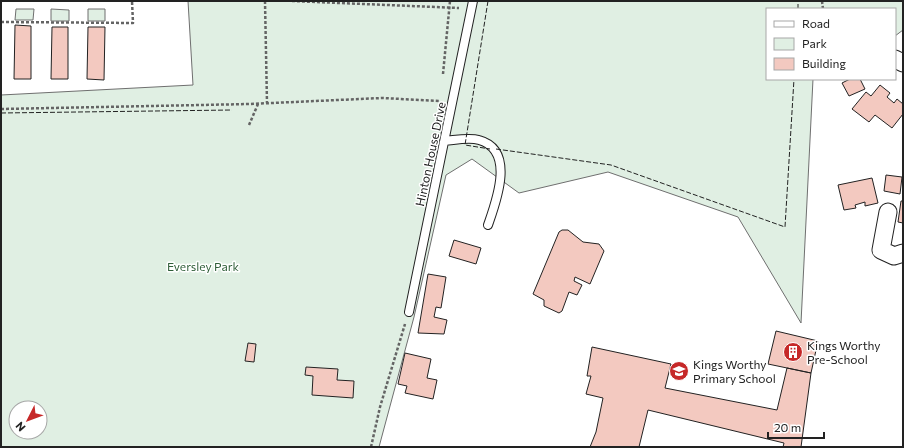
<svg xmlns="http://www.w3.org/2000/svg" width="904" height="448" font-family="Commissioner,sans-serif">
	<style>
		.green { fill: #e0efe3; stroke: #6f6f6f; fill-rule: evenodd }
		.building { fill: #f3c9c0; stroke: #222 }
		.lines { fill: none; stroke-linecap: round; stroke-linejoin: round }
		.service-casing { stroke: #222; stroke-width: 10 }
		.minor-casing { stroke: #222; stroke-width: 19 }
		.path { stroke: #646464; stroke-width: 2.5; stroke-dasharray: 3 2; stroke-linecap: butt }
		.service { stroke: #fff; stroke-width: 8 }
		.minor { stroke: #fff; stroke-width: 17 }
		.fence { stroke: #222; stroke-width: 1; stroke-dasharray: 5 2; stroke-linecap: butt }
		.labels { text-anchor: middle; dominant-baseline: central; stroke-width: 3; stroke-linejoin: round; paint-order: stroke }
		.street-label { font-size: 12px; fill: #222; stroke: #fff }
		.park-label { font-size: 12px; fill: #2f5e38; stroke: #fff }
		.poi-label { font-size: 12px; fill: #222; stroke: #fff; text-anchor: start }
	</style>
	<rect width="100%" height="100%" fill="#fff"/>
	<path class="green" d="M 188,1 L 903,1 L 903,30 L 895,36 L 895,9 L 767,9 L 767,79 L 813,79 L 801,323 L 738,217 L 608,172 L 519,193 L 472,159 L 446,175 L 414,317 L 379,447 L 1,447 L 1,95 L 193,85 ZM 16,408 L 40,408 L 40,432 L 16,432 Z
		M 16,9 L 34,9 L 33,20 L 15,20 Z
		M 51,9 L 69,10 L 69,21 L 51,21 Z
		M 88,9 L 105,9 L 105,21 L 88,21 Z"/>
	<path class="building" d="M 15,25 L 31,26 L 31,79 L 14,79 Z
		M 52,27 L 68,27 L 68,79 L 51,79 Z
		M 88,27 L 105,27 L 104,80 L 87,79 Z
		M 850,79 L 860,79 L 865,89 L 849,96 L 842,83 Z
		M 880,85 L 890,93 L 887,97 L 894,103 L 897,99 L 903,104 L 903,114 L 892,128 L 875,115 L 869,122 L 852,109 L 866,92 L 871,96 Z
		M 886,175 L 902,177 L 900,194 L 884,191 Z
		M 872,178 L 878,203 L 865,206 L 865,202 L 855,205 L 856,208 L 844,210 L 838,185 Z
		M 901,201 L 903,201 L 903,223 L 898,222 Z
		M 562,230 L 568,230 L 583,242 L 599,244 L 604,251 L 590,284 L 575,277 L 574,281 L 582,285 L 577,295 L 569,292 L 562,311 L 559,313 L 544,306 L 544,300 L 533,294 L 559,232 Z
		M 454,240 L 481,248 L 476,264 L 449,256 Z
		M 428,274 L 446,277 L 441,308 L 436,307 L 434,317 L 447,320 L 444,334 L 418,333 Z
		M 776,331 L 818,341 L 811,373 L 768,364 Z
		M 248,343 L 256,344 L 254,362 L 245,361 Z
		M 592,347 L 671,364 L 665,388 L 777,410 L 787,368 L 811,373 L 801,447 L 783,447 L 784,443 L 648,410 L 639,447 L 590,447 L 596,432 L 603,398 L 586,394 L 591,376 L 587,376 Z
		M 405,353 L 431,359 L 427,378 L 437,380 L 433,399 L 405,393 L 407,386 L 398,384 Z
		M 306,367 L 338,369 L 337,380 L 354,381 L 353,398 L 312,395 L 313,376 L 305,375 Z"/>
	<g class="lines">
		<g class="service-casing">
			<path id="service" d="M 445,141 C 456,140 469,137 479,140 C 516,150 496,202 488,225
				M 409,312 L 473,1"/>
		</g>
		<g class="minor-casing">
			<path id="minor" d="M 895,59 L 903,63
				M 888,212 L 881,250 L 894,256 L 903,253"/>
		</g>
		<path class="path" d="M 265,1 L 267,103
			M 292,1 L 459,8
			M 822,1 L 823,9
			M 1,22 L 133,23 L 132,1
			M 443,74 L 450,1
			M 1,109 L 250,104 L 382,98 L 440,101
			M 249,125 L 258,104
			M 371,447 L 380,407 L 405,324"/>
		<use href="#service" class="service"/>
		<use href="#minor" class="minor"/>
		<path class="fence" d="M 488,1 L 465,145 L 490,149
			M 798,9 L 798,1
			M 1,113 L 232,110
			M 496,149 L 611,165 L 785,227 L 794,79"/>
	</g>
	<defs>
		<g id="building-disc" transform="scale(1)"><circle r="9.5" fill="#c62828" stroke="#fff"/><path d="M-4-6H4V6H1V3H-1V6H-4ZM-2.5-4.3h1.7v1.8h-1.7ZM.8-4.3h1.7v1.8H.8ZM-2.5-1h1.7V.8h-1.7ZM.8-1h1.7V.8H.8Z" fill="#fff"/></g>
		<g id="school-disc" transform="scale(1)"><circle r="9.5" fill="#c62828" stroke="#fff"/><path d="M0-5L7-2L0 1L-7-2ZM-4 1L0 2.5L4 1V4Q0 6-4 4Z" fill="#fff"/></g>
	</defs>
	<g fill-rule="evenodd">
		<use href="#building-disc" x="793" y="352"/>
		<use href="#school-disc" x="679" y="371"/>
	</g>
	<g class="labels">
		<g class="street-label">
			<text transform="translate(430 154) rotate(-78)">Hinton House Drive</text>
		</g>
		<g class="park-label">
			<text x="203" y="266">Eversley Park</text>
		</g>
		<g class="poi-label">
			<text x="807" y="345">Kings Worthy<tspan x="807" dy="14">Pre-School</tspan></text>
			<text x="693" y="364">Kings Worthy<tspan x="693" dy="14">Primary School</tspan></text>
		</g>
	</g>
	<rect width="904" height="448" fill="none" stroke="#222222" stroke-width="4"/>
	<rect x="766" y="8" width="130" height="72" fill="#ffffff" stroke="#a7a7a7"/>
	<rect x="774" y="21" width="20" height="6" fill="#ffffff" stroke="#a7a7a7"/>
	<text x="802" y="28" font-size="12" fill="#222222">Road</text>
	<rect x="774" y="38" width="20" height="12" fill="#e0efe3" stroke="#a7a7a7"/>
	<text x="802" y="48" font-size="12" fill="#222222">Park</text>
	<rect x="774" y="58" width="20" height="12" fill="#f3c9c0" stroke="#a7a7a7"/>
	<text x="802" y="68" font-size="12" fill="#222222">Building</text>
	<g transform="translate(28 420) rotate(228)"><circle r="19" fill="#ffffff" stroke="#a7a7a7"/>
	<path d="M0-3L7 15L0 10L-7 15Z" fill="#c62828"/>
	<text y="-6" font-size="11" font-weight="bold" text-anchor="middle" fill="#222222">N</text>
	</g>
	<path d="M768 432v6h56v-6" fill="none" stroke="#222222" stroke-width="2"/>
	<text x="774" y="432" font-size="12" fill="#222222" stroke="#ffffff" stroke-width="3" paint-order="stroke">20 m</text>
</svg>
